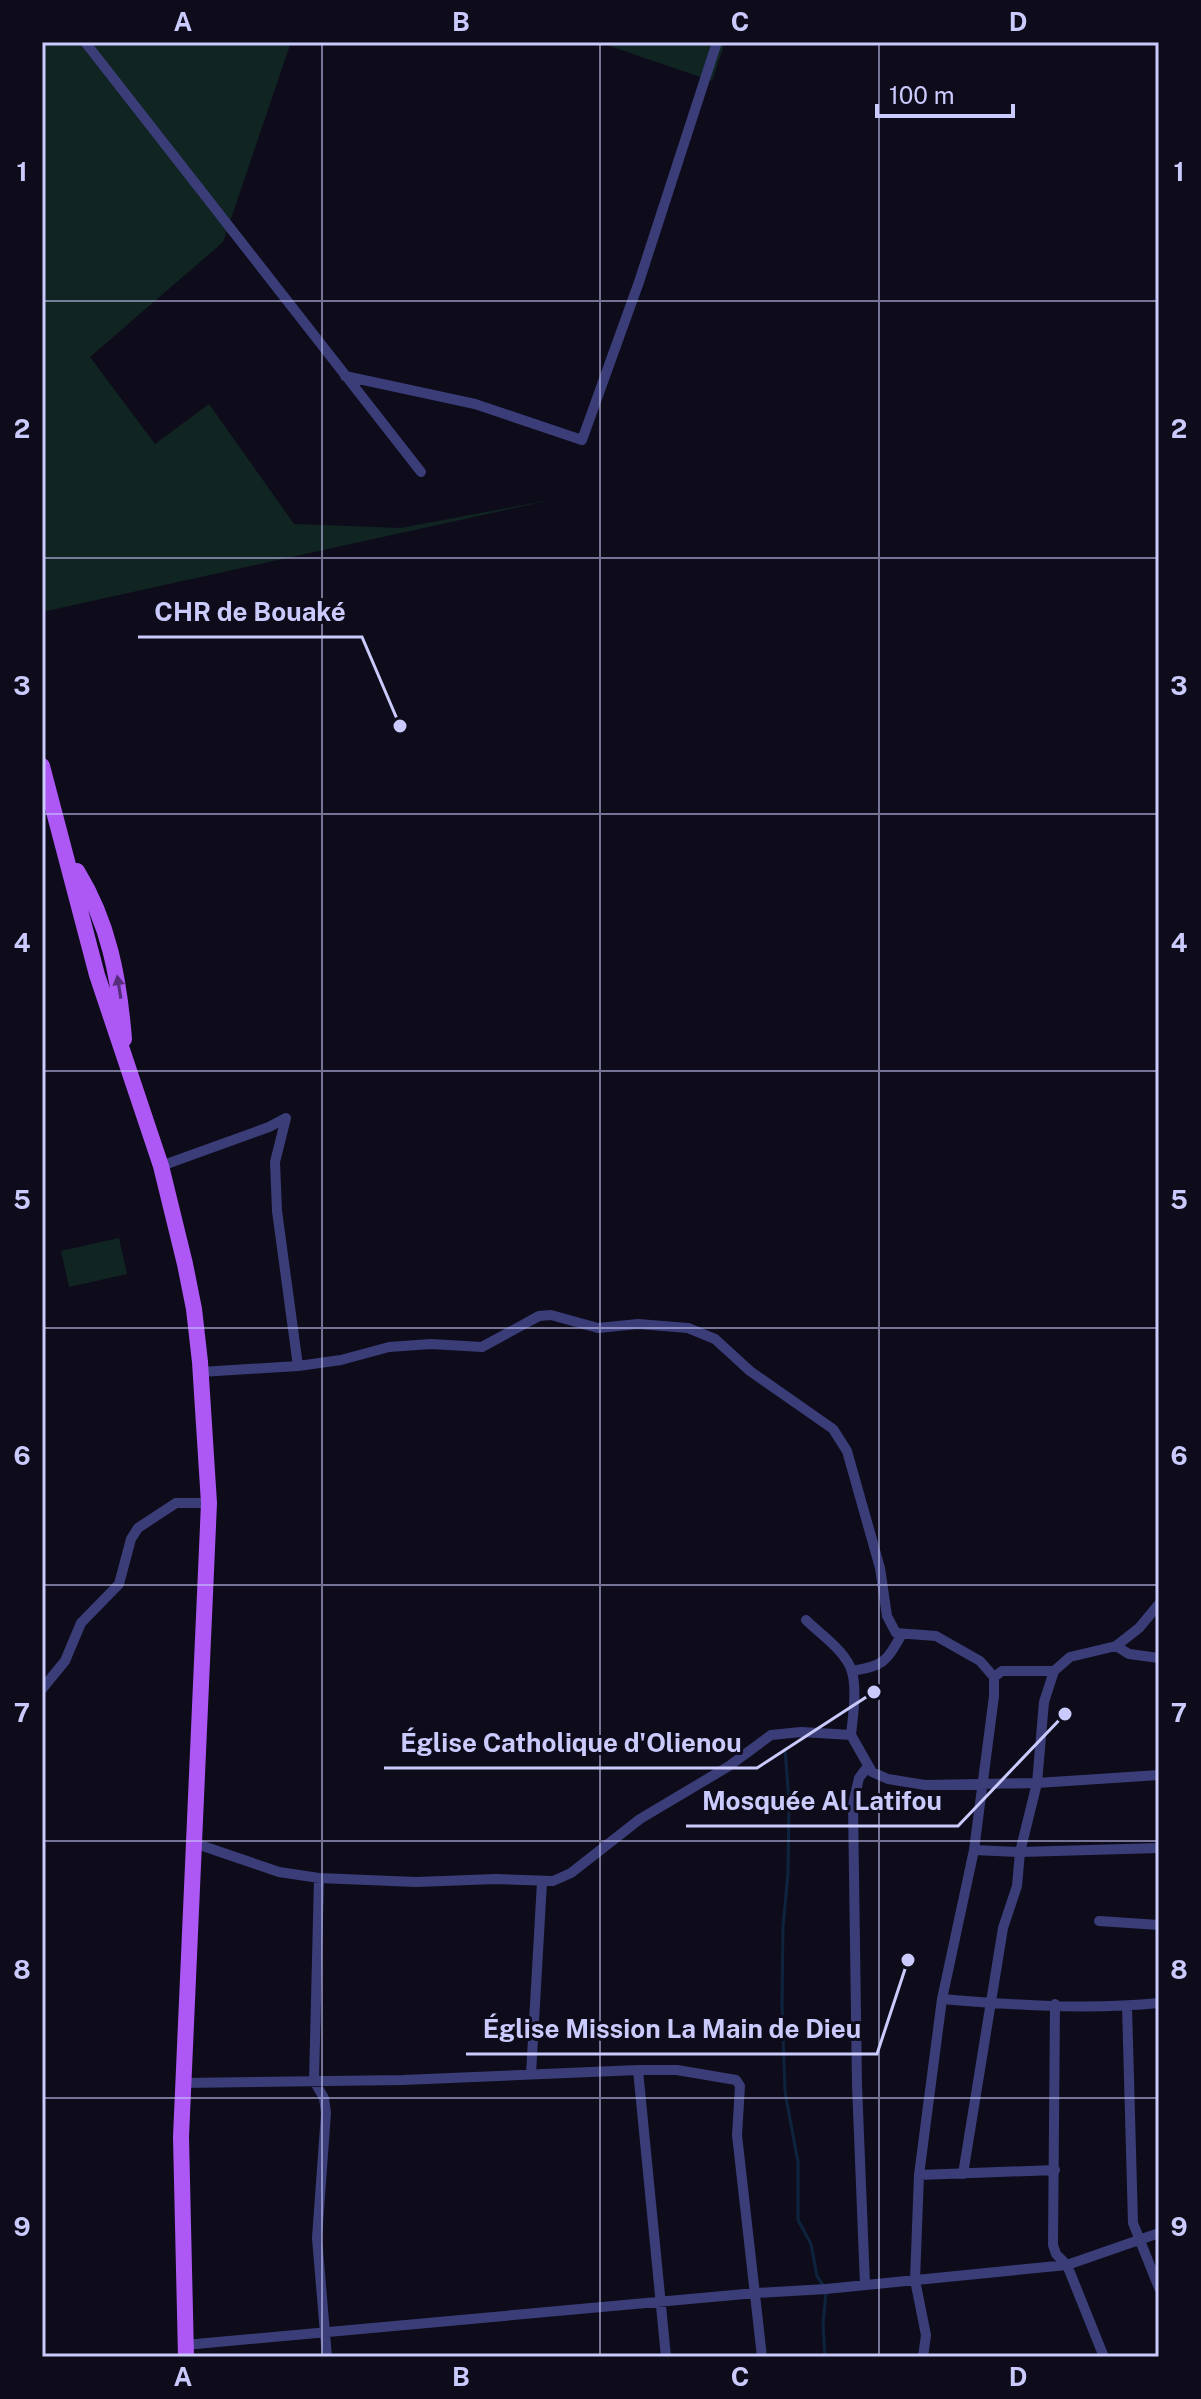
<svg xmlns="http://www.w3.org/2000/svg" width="1201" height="2399" font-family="'Public Sans',sans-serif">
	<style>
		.green { fill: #102522 }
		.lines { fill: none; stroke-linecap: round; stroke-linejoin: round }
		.stream { stroke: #0e243e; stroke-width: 3 }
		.minor { stroke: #3a3d78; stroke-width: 10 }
		.primary { stroke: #ad58f5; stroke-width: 16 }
		.oneway { fill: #562e7d }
		.grid { fill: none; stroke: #cbcafc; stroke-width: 2; stroke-opacity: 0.55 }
		.leader { fill: none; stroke: #cbcafc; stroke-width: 3 }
		.callout-dot { fill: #cbcafc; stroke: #0e0c1b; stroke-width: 3 }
		.callout-label { font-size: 26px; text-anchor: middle; font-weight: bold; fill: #cbcafc; stroke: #0e0c1b; stroke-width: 6; stroke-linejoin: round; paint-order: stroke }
		.neatline { fill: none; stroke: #cbcafc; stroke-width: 3 }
		.grid-label { font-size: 26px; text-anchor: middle; font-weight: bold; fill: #cbcafc }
	</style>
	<rect width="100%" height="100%" fill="#0e0c1b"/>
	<path class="green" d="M 42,42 L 291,42 L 223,242 L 90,357 L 155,444 L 209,404 L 294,524 L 401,528 L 555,499 L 42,612 Z
		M 598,42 L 725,42 L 712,81 Z
		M 119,1238 L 127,1274 L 69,1287 L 61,1251 Z"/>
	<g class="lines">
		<path class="stream" d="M 785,1749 L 789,1801 L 788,1873 L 783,1927 L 782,2004 L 785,2092 L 798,2162 L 798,2220 L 811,2244 L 817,2276 L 823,2285
			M 825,2357 L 823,2325 L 826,2292"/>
		<path class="minor" d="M 85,42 L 421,472
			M 345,376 L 475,404 L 582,440 L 639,282 L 717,42
			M 286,1118 L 275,1162 L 277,1211 L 298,1366
			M 161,1166 L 269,1127 L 286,1118
			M 201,1372 L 298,1366 L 341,1360 L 389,1347 L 431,1344 L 482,1347 L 539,1316 L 551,1315 L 598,1328 L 638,1324 L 688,1328 L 715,1339 L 750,1371 L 833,1429 L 847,1451 L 880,1568 L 887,1616 L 896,1633 L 936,1636 L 980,1661 L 994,1677 L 994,1696 L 974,1850 L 942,1999 L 919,2175 L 915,2280 L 926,2335 L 923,2357
			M 806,1620 C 820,1634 847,1652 852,1672 C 857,1690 853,1716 851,1735
			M 1116,1646 L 1139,1628 L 1159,1604
			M 852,1671 C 884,1666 886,1662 902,1634
			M 994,1677 L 1002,1671 L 1054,1671
			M 42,1689 L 65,1661 L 81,1623 L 119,1584 L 131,1539 L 138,1528 L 176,1503 L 209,1503
			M 194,1843 L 279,1872 L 319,1878 L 416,1882 L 496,1879 L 553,1881 L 571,1873 L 640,1819 L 729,1766 L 771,1735 L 801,1732 L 851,1735 L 872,1772 L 888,1779 L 925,1785 L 1037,1783 L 1159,1775
			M 974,1850 L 1020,1852 L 1159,1848
			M 319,1878 L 314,2081 L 324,2098 L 326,2113 L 317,2238 L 327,2357
			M 1099,1921 L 1159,1925
			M 942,1999 C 1013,2005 1088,2010 1159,2003
			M 1055,2004 L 1053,2245 L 1056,2254 L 1067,2265 L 1104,2357
			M 1127,2006 L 1133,2223 L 1159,2288
			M 638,2070 L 666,2357
			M 531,2074 L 542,1882
			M 183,2083 L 403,2080 L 638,2070 L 677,2070 L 736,2080 L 740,2086 L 737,2135 L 762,2357
			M 963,2174 L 1003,1928 L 1017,1886 L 1020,1852 L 1037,1783 L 1044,1702 L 1054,1671 L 1070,1657 L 1116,1646 L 1129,1654 L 1159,1658
			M 919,2175 L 1055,2170
			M 865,2285 L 857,2085 L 853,1804 L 859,1778 L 868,1766
			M 185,2345 L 756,2293 L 826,2289 L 1067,2265 L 1159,2233"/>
		<path class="primary" d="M 42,766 L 97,975 L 161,1166 L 185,1264 L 194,1309 L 200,1362 L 209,1503 L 181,2137 L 186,2357
			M 77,871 C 109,923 119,978 124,1039"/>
	</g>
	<defs><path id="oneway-solid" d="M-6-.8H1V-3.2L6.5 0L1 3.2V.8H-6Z" transform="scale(2)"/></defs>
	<use class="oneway" href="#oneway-solid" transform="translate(119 987) rotate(-99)"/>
	<path class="grid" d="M 322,42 L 322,2357M 600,42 L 600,2357M 879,42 L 879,2357M 42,301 L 1159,301M 42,558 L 1159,558M 42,814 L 1159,814M 42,1071 L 1159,1071M 42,1328 L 1159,1328M 42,1585 L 1159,1585M 42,1841 L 1159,1841M 42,2098 L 1159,2098"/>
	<path class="leader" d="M400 726L362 637H138M874 1692L757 1768H384M1065 1714L958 1826H686M908 1960L877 2054H466"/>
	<g class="callout-dot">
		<circle cx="400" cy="726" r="8"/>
		<circle cx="874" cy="1692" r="8"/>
		<circle cx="1065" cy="1714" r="8"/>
		<circle cx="908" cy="1960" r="8"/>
	</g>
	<g class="callout-label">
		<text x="250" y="621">CHR de Bouaké</text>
		<text x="571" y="1752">Église Catholique d'Olienou</text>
		<text x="822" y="1810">Mosquée Al Latifou</text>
		<text x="672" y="2038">Église Mission La Main de Dieu</text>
	</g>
	<rect width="1201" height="2399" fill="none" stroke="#0e0c1b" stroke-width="88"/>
	<path d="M877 104v12h136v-12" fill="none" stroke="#cbcafc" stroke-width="4"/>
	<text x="889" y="104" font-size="24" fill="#cbcafc" stroke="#0e0c1b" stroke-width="6" paint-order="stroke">100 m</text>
	<rect x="44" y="44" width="1113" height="2311" class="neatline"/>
	<g class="grid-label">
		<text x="183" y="31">A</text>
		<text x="461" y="31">B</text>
		<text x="740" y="31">C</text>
		<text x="1018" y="31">D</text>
		<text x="22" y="181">1</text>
		<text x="1179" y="181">1</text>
		<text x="22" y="438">2</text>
		<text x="1179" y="438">2</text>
		<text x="22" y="695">3</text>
		<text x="1179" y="695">3</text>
		<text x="22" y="952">4</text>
		<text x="1179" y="952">4</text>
		<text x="22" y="1209">5</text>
		<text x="1179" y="1209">5</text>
		<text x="22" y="1465">6</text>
		<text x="1179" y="1465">6</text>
		<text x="22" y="1722">7</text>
		<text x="1179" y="1722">7</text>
		<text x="22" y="1979">8</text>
		<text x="1179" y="1979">8</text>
		<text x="22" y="2236">9</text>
		<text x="1179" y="2236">9</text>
		<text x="183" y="2386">A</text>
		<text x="461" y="2386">B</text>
		<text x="740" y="2386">C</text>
		<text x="1018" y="2386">D</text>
	</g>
</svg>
